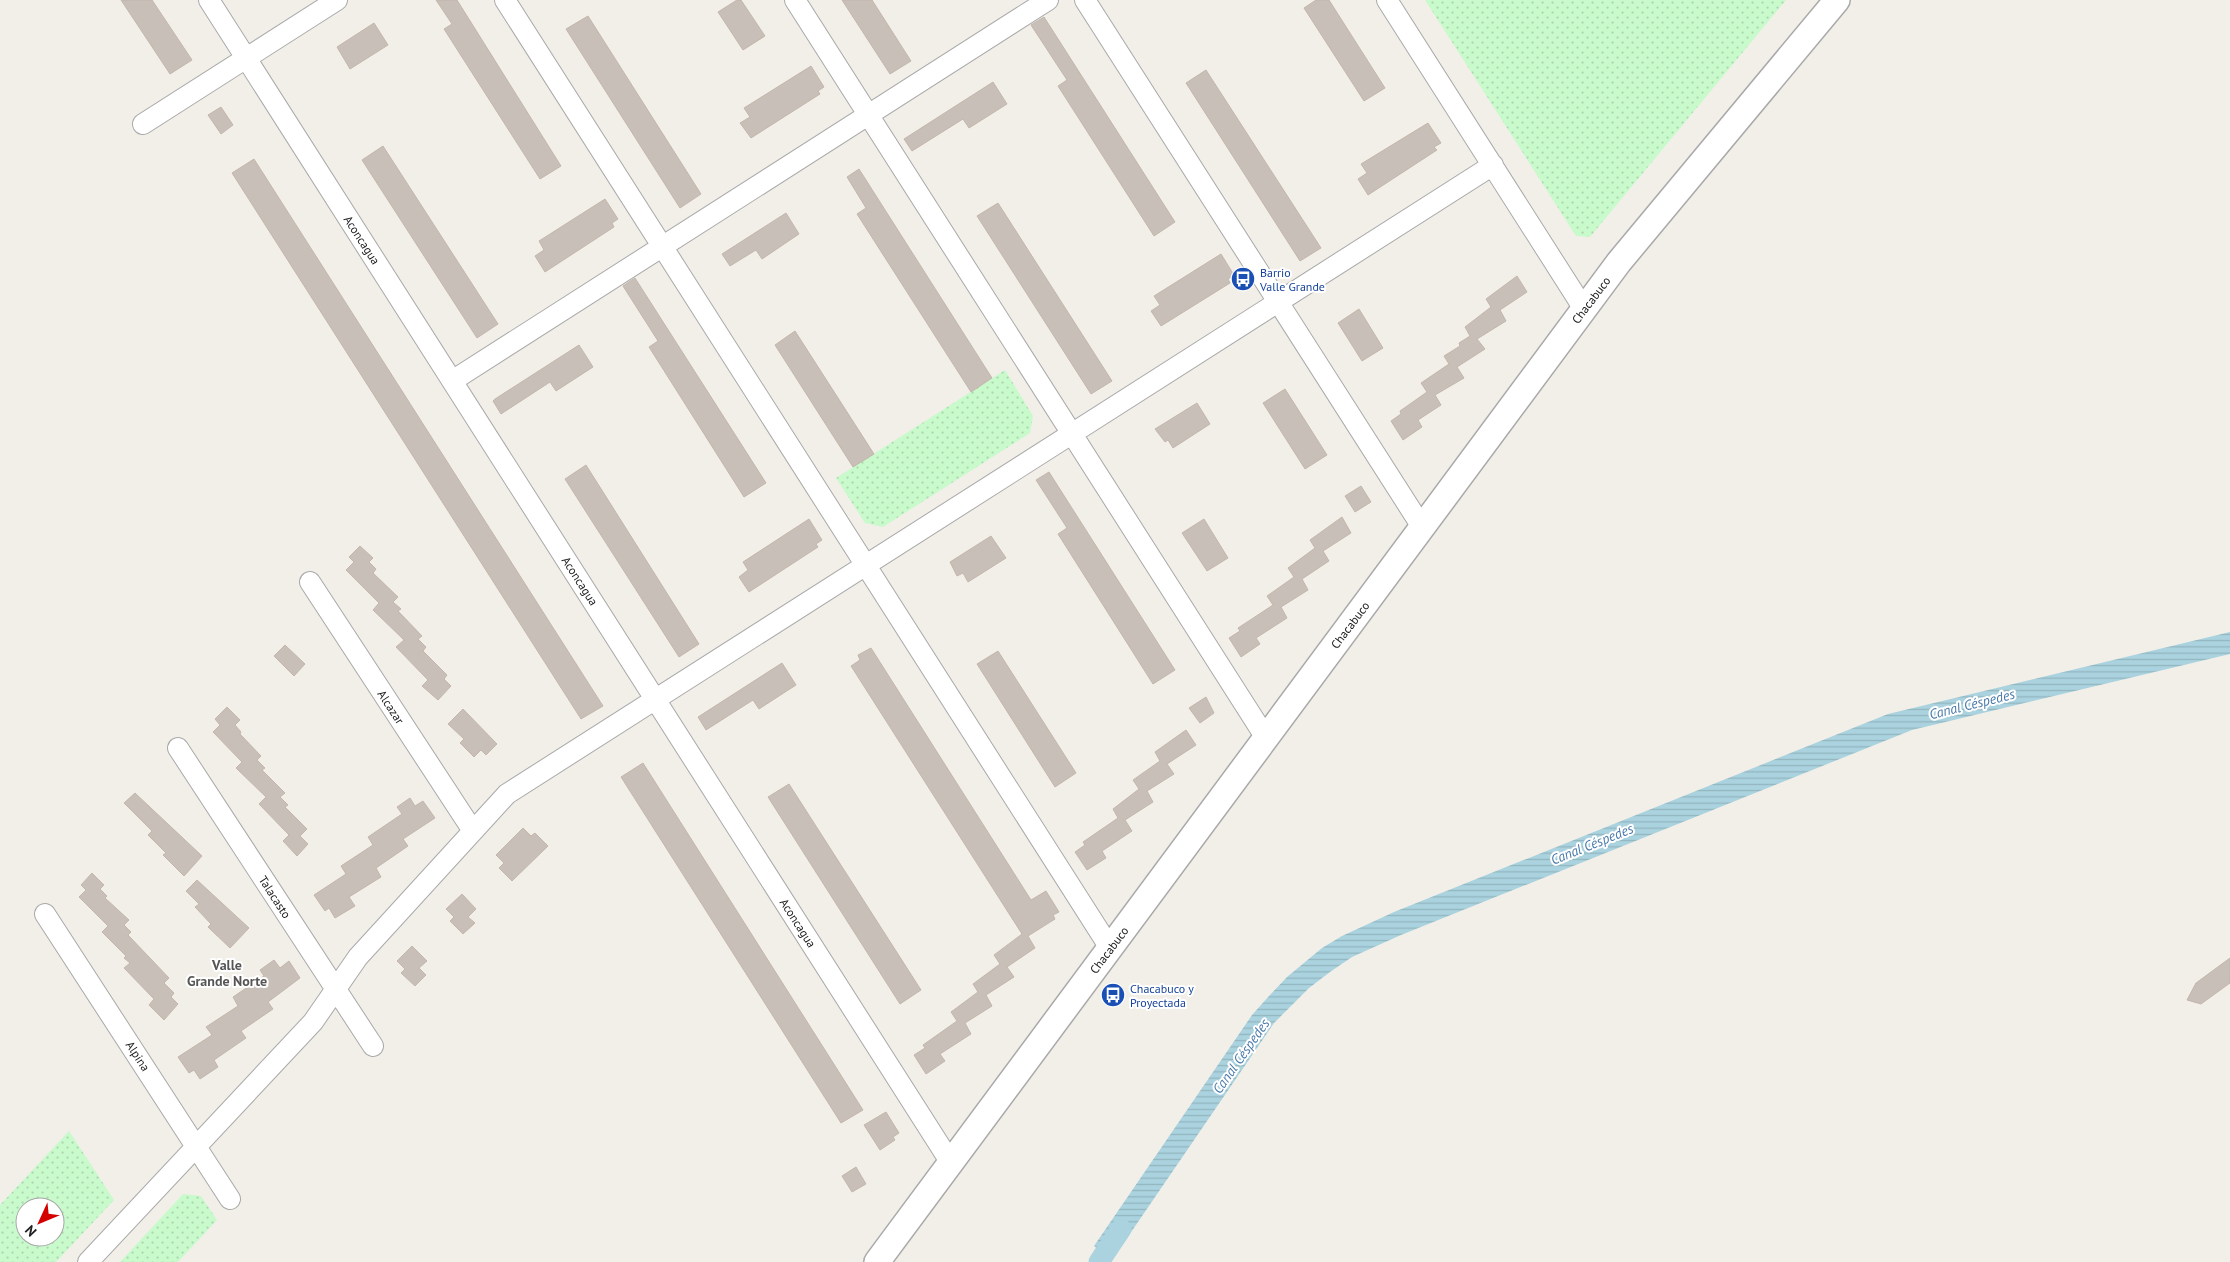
<svg xmlns="http://www.w3.org/2000/svg" width="2230" height="1262" font-family="'PT Sans',sans-serif">
	<style>
		.park { fill: url(#park-dots); fill-rule: evenodd }
		.water { fill: url(#water-rules) }
		.lines { fill: none; stroke-linecap: round; stroke-linejoin: round }
		.canal { stroke: #aad3df; stroke-width: 21 }
		.building { fill: #c7bfb8; stroke: #c4b6ab }
		.minor-casing { stroke: #a9a9a9; stroke-width: 22 }
		.tertiary-casing { stroke: #a9a9a9; stroke-width: 28 }
		.minor { stroke: #fff; stroke-width: 20 }
		.tertiary { stroke: #fff; stroke-width: 25 }
		.labels { text-anchor: middle; dominant-baseline: central; stroke-width: 4; stroke-linejoin: round; paint-order: stroke }
		.street-label { font-size: 12px; fill: #222; stroke: #fff }
		.transit-label { font-size: 12px; fill: #164399; stroke: #fff; text-anchor: start }
		.water-label { font-size: 14px; font-style: italic; fill: #4a7aab; stroke: #fff }
		.neighbourhood-label { font-size: 14px; font-weight: bold; fill: #555; stroke: #fff }
	</style>
	<defs>
		<pattern id="park-dots" width="8" height="8" patternUnits="userSpaceOnUse" patternTransform="scale(1.25)"><rect width="8" height="8" fill="#c8facc"/><path d="M2 2h.1M6 6h.1" fill="none" stroke="#acd6af" stroke-width="1.8" stroke-linecap="round"/></pattern>
		<pattern id="water-rules" width="6" height="5" patternUnits="userSpaceOnUse" patternTransform="scale(1.25)"><rect width="6" height="5" fill="#aad3df"/><path d="M0 2.5h6" fill="none" stroke="#92b5bf"/></pattern>
	</defs>
	<rect width="100%" height="100%" fill="#f2efe9"/>
	<path class="park" d="M 1425,0 L 1786,0 L 1590,237 L 1576,236 Z
		M 1005,370 L 1033,416 L 1030,433 L 883,527 L 865,523 L 836,478 Z
		M 69,1131 L 114,1200 L 56,1262 L 0,1262 L 0,1205 ZM 25,1207 L 55,1207 L 55,1237 L 25,1237 Z
		M 183,1194 L 201,1196 L 217,1220 L 178,1262 L 120,1262 Z"/>
	<path class="water" d="M 2230,632 L 2230,654 L 1912,730 L 1401,935 L 1352,957 L 1330,972 L 1309,988 L 1274,1023 L 1112,1260 L 1094,1246 L 1252,1015 L 1269,996 L 1287,977 L 1322,948 L 1342,936 L 1394,912 L 1888,714 Z"/>
	<g class="lines">
		<path class="canal" d="M 1099,1262 L 1121,1229"/>
	</g>
	<path class="building" d="M 121,0 L 152,0 L 192,60 L 170,74 Z
		M 436,0 L 457,0 L 561,166 L 540,179 L 444,29 L 452,24 Z
		M 737,0 L 741,0 L 765,36 L 743,50 L 718,12 Z
		M 842,0 L 872,0 L 911,61 L 890,74 Z
		M 1316,0 L 1329,0 L 1385,88 L 1364,101 L 1304,8 Z
		M 588,16 L 701,194 L 680,208 L 566,29 Z
		M 1044,17 L 1175,222 L 1154,236 L 1058,86 L 1067,80 L 1031,25 Z
		M 374,23 L 388,45 L 350,69 L 337,47 Z
		M 811,66 L 824,87 L 818,91 L 820,94 L 751,138 L 740,123 L 750,117 L 744,108 Z
		M 1206,70 L 1321,248 L 1300,261 L 1186,83 Z
		M 993,82 L 1007,104 L 969,128 L 963,119 L 912,151 L 904,139 Z
		M 221,107 L 233,125 L 221,134 L 208,115 Z
		M 1428,123 L 1441,143 L 1434,147 L 1437,150 L 1368,195 L 1358,179 L 1367,173 L 1361,164 Z
		M 383,146 L 498,324 L 477,338 L 362,160 Z
		M 254,159 L 603,706 L 581,719 L 232,173 Z
		M 859,169 L 992,378 L 971,392 L 857,214 L 866,208 L 847,177 Z
		M 605,199 L 618,219 L 612,223 L 614,227 L 545,272 L 535,256 L 544,250 L 539,241 Z
		M 998,203 L 1112,381 L 1091,394 L 977,216 Z
		M 786,213 L 799,234 L 762,259 L 756,250 L 730,266 L 722,254 Z
		M 1221,254 L 1234,275 L 1228,279 L 1230,283 L 1161,326 L 1151,311 L 1160,305 L 1154,296 Z
		M 1517,276 L 1527,292 L 1500,310 L 1506,321 L 1477,339 L 1485,349 L 1457,367 L 1464,378 L 1435,395 L 1441,405 L 1418,420 L 1422,427 L 1403,440 L 1391,421 L 1401,414 L 1400,411 L 1427,392 L 1421,383 L 1449,364 L 1444,356 L 1460,346 L 1459,343 L 1470,336 L 1465,327 L 1491,307 L 1486,299 Z
		M 635,278 L 766,483 L 744,497 L 649,347 L 658,341 L 623,286 Z
		M 1359,309 L 1383,348 L 1362,361 L 1338,323 Z
		M 795,331 L 874,454 L 853,467 L 775,345 Z
		M 579,345 L 593,367 L 556,391 L 550,382 L 501,414 L 493,401 L 495,399 Z
		M 1285,389 L 1327,455 L 1305,469 L 1263,403 Z
		M 1197,403 L 1210,424 L 1173,448 L 1168,440 L 1165,442 L 1155,429 Z
		M 586,465 L 699,644 L 679,657 L 565,479 Z
		M 1049,472 L 1175,670 L 1153,684 L 1058,534 L 1067,528 L 1036,480 Z
		M 1361,486 L 1371,502 L 1355,512 L 1345,496 Z
		M 1342,517 L 1351,533 L 1323,551 L 1329,561 L 1302,579 L 1308,590 L 1281,607 L 1287,618 L 1256,638 L 1260,644 L 1241,657 L 1229,638 L 1240,631 L 1238,628 L 1273,605 L 1267,596 L 1294,577 L 1288,568 L 1315,548 L 1310,540 Z
		M 809,519 L 822,540 L 816,544 L 818,547 L 749,592 L 739,577 L 748,570 L 743,562 Z
		M 1204,519 L 1228,558 L 1207,571 L 1182,533 Z
		M 991,536 L 1006,558 L 968,582 L 963,573 L 957,576 L 950,562 Z
		M 360,546 L 373,558 L 369,562 L 376,569 L 373,573 L 398,597 L 393,602 L 401,609 L 398,611 L 422,636 L 418,639 L 426,647 L 423,651 L 447,675 L 444,679 L 451,686 L 438,700 L 422,686 L 428,680 L 396,647 L 404,640 L 373,610 L 379,603 L 346,570 L 354,562 L 349,557 Z
		M 285,645 L 305,664 L 294,676 L 274,656 Z
		M 871,648 L 1031,900 L 1046,891 L 1059,912 L 1053,915 L 1055,919 L 1028,936 L 1035,948 L 1007,967 L 1014,977 L 986,995 L 992,1006 L 965,1023 L 971,1034 L 940,1054 L 945,1061 L 926,1074 L 914,1055 L 925,1048 L 923,1045 L 957,1021 L 951,1012 L 978,992 L 973,984 L 1000,964 L 994,955 L 1022,934 L 851,666 L 860,660 L 858,655 Z
		M 998,651 L 1076,773 L 1055,787 L 977,664 Z
		M 782,663 L 796,685 L 759,709 L 753,700 L 706,730 L 698,717 Z
		M 1206,697 L 1214,713 L 1200,723 L 1189,708 Z
		M 227,707 L 240,720 L 235,725 L 241,732 L 240,734 L 261,756 L 257,760 L 265,768 L 262,770 L 285,793 L 280,797 L 288,805 L 285,807 L 307,829 L 300,836 L 308,844 L 297,856 L 283,841 L 289,835 L 259,804 L 266,797 L 236,768 L 242,762 L 213,732 L 220,725 L 215,719 Z
		M 463,709 L 497,744 L 486,755 L 481,750 L 474,757 L 460,743 L 464,739 L 448,724 Z
		M 1186,730 L 1196,745 L 1167,764 L 1174,774 L 1147,791 L 1153,802 L 1125,820 L 1132,831 L 1102,851 L 1106,858 L 1087,870 L 1075,852 L 1085,845 L 1083,842 L 1118,818 L 1113,809 L 1139,789 L 1133,780 L 1160,761 L 1155,752 Z
		M 643,763 L 863,1110 L 841,1123 L 621,777 Z
		M 789,784 L 921,990 L 900,1004 L 768,797 Z
		M 135,793 L 202,856 L 184,876 L 163,855 L 166,853 L 148,835 L 152,831 L 124,803 Z
		M 410,798 L 415,806 L 423,801 L 435,818 L 403,839 L 408,846 L 376,868 L 381,877 L 349,897 L 355,906 L 335,918 L 329,908 L 325,911 L 314,895 L 346,874 L 341,866 L 373,845 L 368,837 L 402,814 L 397,807 Z
		M 523,828 L 531,836 L 535,833 L 548,846 L 512,881 L 499,868 L 504,863 L 496,855 Z
		M 92,873 L 104,885 L 100,889 L 107,896 L 105,898 L 129,920 L 124,925 L 131,932 L 128,935 L 169,978 L 164,983 L 174,993 L 171,997 L 178,1004 L 164,1020 L 149,1005 L 154,999 L 124,968 L 130,963 L 124,958 L 126,956 L 102,932 L 108,926 L 79,897 L 86,890 L 81,885 Z
		M 197,880 L 249,928 L 230,948 L 208,927 L 211,924 L 195,907 L 199,904 L 186,891 Z
		M 462,894 L 476,909 L 468,917 L 475,923 L 463,934 L 450,921 L 454,917 L 446,909 Z
		M 412,946 L 427,961 L 419,968 L 426,975 L 415,986 L 401,973 L 405,969 L 397,961 Z
		M 2230,958 L 2230,983 L 2201,1004 L 2187,1000 L 2196,983 Z
		M 274,960 L 280,968 L 289,961 L 300,978 L 268,1002 L 273,1009 L 241,1031 L 246,1038 L 214,1060 L 218,1067 L 200,1079 L 194,1070 L 189,1073 L 178,1057 L 212,1035 L 206,1027 L 238,1006 L 233,997 L 264,976 L 260,970 Z
		M 886,1112 L 899,1133 L 893,1137 L 895,1140 L 880,1150 L 864,1125 Z
		M 856,1167 L 866,1184 L 852,1192 L 842,1176 Z"/>
	<g class="lines">
		<g class="minor-casing">
			<path id="minor" d="M 209,0 L 951,1163
				M 505,0 L 1110,948
				M 795,0 L 1266,738
				M 1085,0 L 1422,527
				M 1387,0 L 1584,309
				M 143,124 L 337,0
				M 452,381 L 1048,0
				M 310,582 L 473,831
				M 178,748 L 373,1046
				M 45,914 L 230,1199
				M 88,1262 L 313,1022 L 358,957 L 507,794 L 1493,165"/>
		</g>
		<g class="tertiary-casing">
			<path id="tertiary" d="M 877,1262 L 1619,262 L 1837,0"/>
		</g>
		<use href="#minor" class="minor"/>
		<use href="#tertiary" class="tertiary"/>
	</g>
	<defs>
		<g id="bus-disc" transform="scale(1.25)"><circle r="9.5" fill="#1a4fb4" stroke="#fff"/><path d="M-5-6H5V4H4V6H2V4H-2V6H-4V4H-5ZM-3.5-4V0h7V-4ZM-3.5 1.2v1.5H-2V1.2ZM2 1.2v1.5H3.5V1.2Z" fill="#fff"/></g>
	</defs>
	<g fill-rule="evenodd">
		<use href="#bus-disc" x="1243" y="279"/>
		<use href="#bus-disc" x="1113" y="995"/>
	</g>
	<g class="labels">
		<g class="street-label">
			<text transform="translate(362 240) rotate(57)">Aconcagua</text>
			<text transform="translate(1591 300) rotate(-53)">Chacabuco</text>
			<text transform="translate(580 581) rotate(57)">Aconcagua</text>
			<text transform="translate(1350 625) rotate(-53)">Chacabuco</text>
			<text transform="translate(391 707) rotate(57)">Alcazar</text>
			<text transform="translate(275 897) rotate(57)">Talacasto</text>
			<text transform="translate(798 923) rotate(57)">Aconcagua</text>
			<text transform="translate(1109 950) rotate(-53)">Chacabuco</text>
			<text transform="translate(138 1056) rotate(57)">Alpina</text>
		</g>
		<g class="transit-label">
			<text x="1260" y="272">Barrio<tspan x="1260" dy="14">Valle Grande</tspan></text>
			<text x="1130" y="988">Chacabuco y<tspan x="1130" dy="14">Proyectada</tspan></text>
		</g>
		<g class="water-label">
			<text transform="translate(1972 704) rotate(-14)">Canal Céspedes</text>
			<text transform="translate(1592 844) rotate(-22)">Canal Céspedes</text>
			<text transform="translate(1241 1056) rotate(-55)">Canal Céspedes</text>
		</g>
		<g class="neighbourhood-label">
			<text x="227" y="965">Valle<tspan x="227" dy="16">Grande Norte</tspan></text>
		</g>
	</g>
	<g transform="translate(40 1222) rotate(226)"><circle r="24" fill="#ffffff" stroke="#a7a7a7"/>
	<path d="M0-4L9 19L0 12L-9 19Z" fill="#d40000"/>
	<text y="-8" font-size="14" font-weight="bold" text-anchor="middle" fill="#222222">N</text>
	</g>
</svg>
